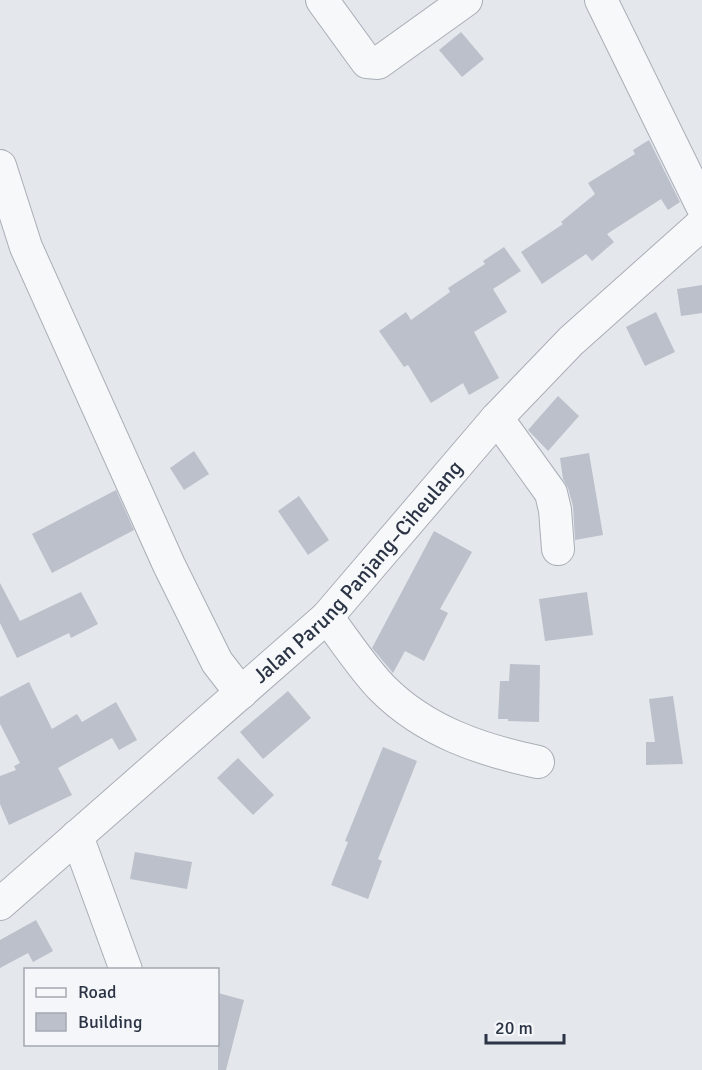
<svg xmlns="http://www.w3.org/2000/svg" width="702" height="1070" font-family="Signika,sans-serif">
	<style>
		.building { fill: #bbc0ca }
		.lines { fill: none; stroke-linecap: round; stroke-linejoin: round }
		.minor-casing { stroke: #a9aeb7; stroke-width: 34 }
		.minor { stroke: #f7f8fa; stroke-width: 32 }
		.labels { text-anchor: middle; dominant-baseline: central; stroke-width: 4.5; stroke-linejoin: round; paint-order: stroke }
		.street-label { font-size: 21px; fill: #2b3445; stroke: #f4f6f9 }
	</style>
	<rect width="100%" height="100%" fill="#e4e7ec"/>
	<path class="building" d="M 461,32 L 484,59 L 462,77 L 439,50 Z
		M 649,140 L 680,202 L 668,210 L 661,199 L 607,234 L 614,242 L 592,261 L 586,254 L 542,284 L 521,252 L 563,224 L 561,222 L 595,194 L 588,183 L 635,154 L 633,150 Z
		M 504,247 L 521,271 L 493,289 L 507,312 L 474,332 L 499,378 L 469,395 L 463,383 L 431,403 L 408,365 L 404,367 L 379,331 L 406,312 L 411,320 L 450,292 L 448,288 L 485,264 L 483,261 Z
		M 702,285 L 702,313 L 681,316 L 677,289 Z
		M 656,312 L 675,352 L 645,366 L 626,327 Z
		M 558,396 L 579,416 L 548,451 L 528,430 Z
		M 194,451 L 209,474 L 184,490 L 170,468 Z
		M 589,453 L 603,535 L 575,540 L 573,506 L 568,488 L 563,479 L 560,458 Z
		M 116,490 L 134,530 L 52,573 L 32,534 Z
		M 299,496 L 329,540 L 308,555 L 278,511 Z
		M 434,531 L 472,552 L 440,609 L 448,613 L 424,661 L 405,651 L 393,673 L 372,648 Z
		M 0,583 L 20,621 L 81,592 L 98,624 L 71,638 L 69,633 L 17,658 L 0,623 Z
		M 587,592 L 593,635 L 545,641 L 539,599 Z
		M 510,664 L 540,665 L 539,722 L 508,721 L 508,719 L 498,719 L 500,681 L 509,681 Z
		M 29,682 L 52,729 L 77,714 L 82,722 L 116,702 L 137,740 L 119,750 L 112,738 L 58,768 L 72,795 L 9,825 L 0,804 L 0,776 L 16,770 L 14,766 L 20,763 L 0,724 L 0,697 Z
		M 288,691 L 311,718 L 263,759 L 240,732 Z
		M 673,696 L 683,764 L 646,765 L 646,742 L 655,742 L 649,699 Z
		M 383,747 L 417,761 L 378,859 L 382,861 L 368,899 L 331,885 L 348,842 L 345,841 Z
		M 238,758 L 274,795 L 253,815 L 217,778 Z
		M 135,852 L 192,862 L 187,889 L 130,879 Z
		M 36,920 L 53,951 L 33,962 L 28,953 L 0,968 L 0,940 Z
		M 218,993 L 244,1000 L 226,1070 L 218,1070 Z"/>
	<g class="lines">
		<g class="minor-casing">
			<g id="minor">
				<path d="M 322,0 L 367,62 L 378,63 L 466,0"/>
				<path d="M 601,0 L 702,206"/>
				<path d="M 0,166 L 26,247 L 169,565 L 217,662 L 241,693"/>
				<path d="M 497,418 L 551,493 L 555,510 L 558,549"/>
				<path d="M 327,617 C 344,639 363,669 383,689 C 425,731 481,750 538,762"/>
				<path d="M 77,836 L 126,970"/>
				<path id="s1" d="M 0,904 L 327,617 L 497,418 L 571,341 L 702,224"/>
			</g>
		</g>
		<use href="#minor" class="minor"/>
	</g>
	<g class="labels">
		<g class="street-label">
			<text stroke="none"><textPath href="#s1" startOffset="489">Jalan Parung Panjang–Ciheulang</textPath></text>
		</g>
	</g>
	<rect x="24" y="968" width="195" height="78" fill="#f4f6f9" stroke="#a4a8b1" stroke-width="1.5"/>
	<rect x="36" y="988" width="30" height="9" fill="#f7f8fa" stroke="#a4a8b1" stroke-width="1.5"/>
	<text x="78" y="998" font-size="18" fill="#2b3445">Road</text>
	<rect x="36" y="1013" width="30" height="18" fill="#bbc0ca" stroke="#a4a8b1" stroke-width="1.5"/>
	<text x="78" y="1028" font-size="18" fill="#2b3445">Building</text>
	<path d="M486 1034v9h78v-9" fill="none" stroke="#2b3445" stroke-width="3"/>
	<text x="495" y="1034" font-size="18" fill="#2b3445" stroke="#f4f6f9" stroke-width="4.5" paint-order="stroke">20 m</text>
</svg>
